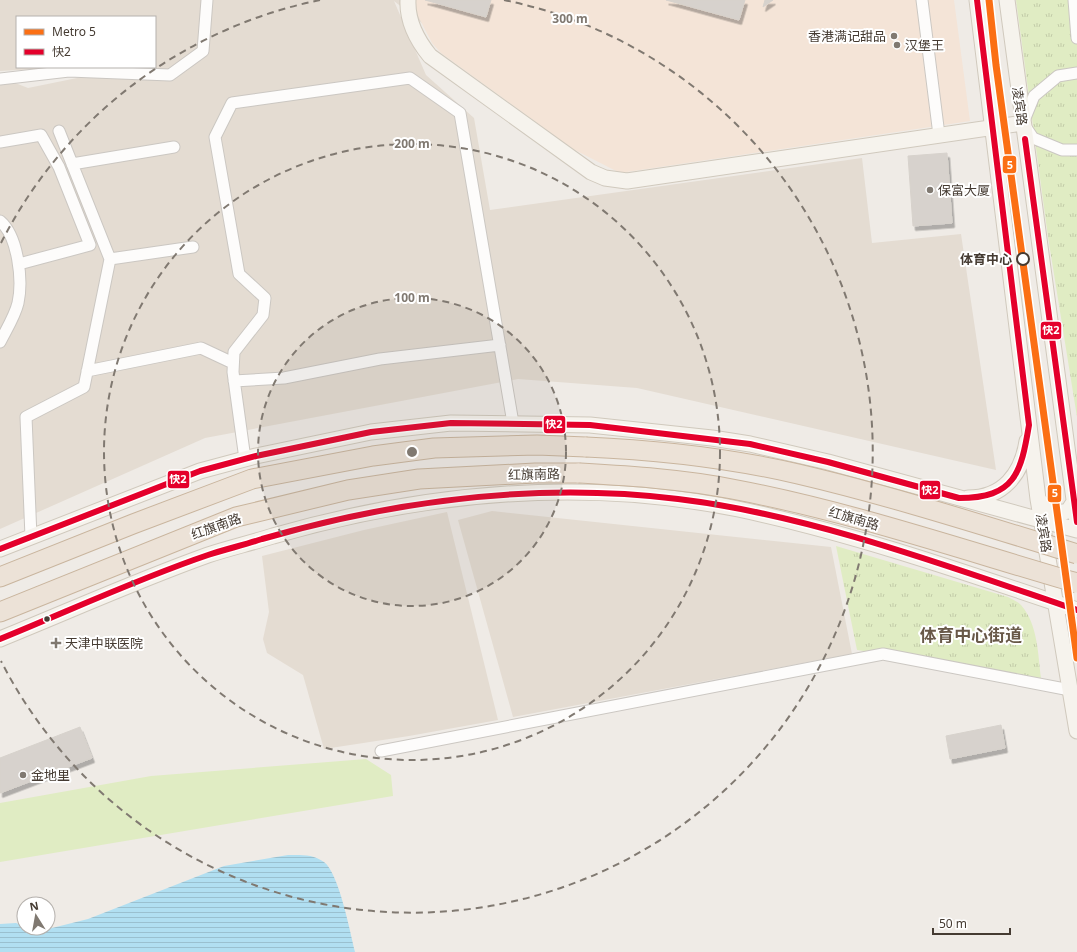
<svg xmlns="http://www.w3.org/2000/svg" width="1077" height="952" font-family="'Noto Sans','Noto Sans SC',sans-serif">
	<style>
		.residential { fill: #e4dcd2 }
		.commercial { fill: #f4e4d7 }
		.grass { fill: #e0ecc3 }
		.park { fill: url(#park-tufts) }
		.water { fill: url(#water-rules) }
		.building { fill: #d7d2cd; stroke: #d7d2cc; filter: url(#shadow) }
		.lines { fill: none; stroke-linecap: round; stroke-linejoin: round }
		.street-casing { stroke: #cbc7c2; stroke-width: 13 }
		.secondary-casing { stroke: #d0c9bd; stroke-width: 17 }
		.highway-casing { stroke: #c9b59e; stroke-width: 21 }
		.street { stroke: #fdfcfb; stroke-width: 11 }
		.secondary { stroke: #f6f3ed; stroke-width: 15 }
		.highway { stroke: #ece2d7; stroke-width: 19 }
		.highway-bridge-casing { stroke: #c9b59e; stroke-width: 21; stroke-linecap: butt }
		.highway-bridge { stroke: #ece2d7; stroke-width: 19 }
		.bus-1-casing { stroke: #fff; stroke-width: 9 }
		.bus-1 { stroke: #e4002b; stroke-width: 6 }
		.metro-1-casing { stroke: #fff; stroke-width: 10 }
		.metro-1 { stroke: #fb6f14; stroke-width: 7 }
		.ring { fill: none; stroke: #807971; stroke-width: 2; stroke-dasharray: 7 5 }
		.poi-dot { fill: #807971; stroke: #fff; stroke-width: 1.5 }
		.stop-dot { fill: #fff; stroke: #453b32; stroke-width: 2 }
		.bus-dot { fill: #453b32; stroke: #fff; stroke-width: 1.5 }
		.labels { text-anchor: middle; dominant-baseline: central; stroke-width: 4; stroke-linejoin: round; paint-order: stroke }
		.poi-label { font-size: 13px; fill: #453b32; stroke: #fff; text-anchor: start }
		.street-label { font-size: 13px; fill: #453b32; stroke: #fff }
		.stop-label { font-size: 13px; font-weight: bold; fill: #453b32; stroke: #fff; text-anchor: end }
		.district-label { font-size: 17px; font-weight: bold; fill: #685848; stroke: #fff }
		.centre { fill: #807971; stroke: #fff; stroke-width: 2 }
		.ring-label { font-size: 12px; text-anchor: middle; font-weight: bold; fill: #807971; stroke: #fff; stroke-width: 4; stroke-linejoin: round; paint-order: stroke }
		.line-badge { stroke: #fff; stroke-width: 1.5 }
		.badge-label { font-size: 11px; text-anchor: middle; font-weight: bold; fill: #fff }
	</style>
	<defs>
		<pattern id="park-tufts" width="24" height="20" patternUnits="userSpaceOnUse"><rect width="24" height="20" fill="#e0ecc3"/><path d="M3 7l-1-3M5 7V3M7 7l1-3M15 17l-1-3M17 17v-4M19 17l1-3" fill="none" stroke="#c2cba8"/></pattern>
		<pattern id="water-rules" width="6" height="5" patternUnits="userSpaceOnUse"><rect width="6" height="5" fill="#b1dff1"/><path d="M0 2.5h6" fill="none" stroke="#9ac0cf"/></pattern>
		<filter id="shadow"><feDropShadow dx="2.5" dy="4.5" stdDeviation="0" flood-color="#0004"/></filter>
	</defs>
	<rect width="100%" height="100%" fill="#efebe6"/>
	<path class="residential" d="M 0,0 L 559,0 L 432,31 L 394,1 L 426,75 L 474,118 L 490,210 L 862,158 L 872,243 L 961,234 L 996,470 L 637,388 L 518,379 L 205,438 L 0,529 L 0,77 L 28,88 L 131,67 L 155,67 L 155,17 L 17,17 L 17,67 L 71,67 L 0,71 Z
		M 492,511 L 831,547 L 852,654 L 513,717 L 458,520 Z
		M 447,512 L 498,720 L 409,736 L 324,749 L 303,675 L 267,653 L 263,639 L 269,612 L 262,556 L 364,530 Z"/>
	<path class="commercial" d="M 415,0 L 954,0 L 970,121 L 620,173 L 573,149 L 441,53 L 432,43 L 418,16 Z"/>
	<path class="grass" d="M 366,759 L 391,775 L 393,796 L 0,862 L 0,803 L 151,776 Z"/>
	<path class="park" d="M 1016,0 L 1077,0 L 1077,417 L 1048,237 Z
		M 836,546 L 1008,597 C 1012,599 1018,602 1021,605 C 1038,624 1038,655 1041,678 L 857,650 Z"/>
	<path class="water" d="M 288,855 C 301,855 313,854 324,862 C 339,873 350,932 355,952 L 0,952 L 0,924 L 16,923 L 24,926 L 24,928 L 40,931 L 88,919 L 224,866 Z"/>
	<path class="building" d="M 425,0 L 491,0 L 486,17 Z
		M 666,0 L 745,0 L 739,20 Z
		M 765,0 L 773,0 L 763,7 Z
		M 947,153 L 952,223 L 913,226 L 908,156 Z
		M 1001,725 L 1005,748 L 950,759 L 946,736 Z
		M 80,727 L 92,758 L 0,793 L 0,758 Z"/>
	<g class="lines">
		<g class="street-casing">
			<path id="street" d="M 922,0 L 939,135
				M 1074,0 L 1077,38
				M 1077,73 L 1058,76 L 1034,96 L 1023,123 L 1033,138 L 1062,150 L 1077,150
				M 0,79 L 69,71 L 170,75 L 203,51 L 207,0
				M 0,142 L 41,135 L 59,167 L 90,245 L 19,264
				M 72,164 L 174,147
				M 0,221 C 18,236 23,280 18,303 C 15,316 6,330 0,342
				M 110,259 L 193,247
				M 87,371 L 201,348 L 233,363
				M 234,381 L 284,378 L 380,359 L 500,345
				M 245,459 L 233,372 L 234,352 L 263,315 L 265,298 L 239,274 L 215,137 L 232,103 L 410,78 L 460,113 L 513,423
				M 31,537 L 26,417 L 84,387 L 110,259 L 59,131
				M 381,751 L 883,654 L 1070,690"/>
		</g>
		<g class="secondary-casing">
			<path id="secondary" d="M 408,0 C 407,21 417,40 430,56 L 591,172 L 605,178 L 627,181 L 1023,123
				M 977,0 L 1038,499 L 1077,731
				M 1007,0 L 1077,522
				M 968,498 C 1003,498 1022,474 1027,441
				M 1038,499 C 1047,510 1053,515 1068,511 L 1074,502
				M 0,549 L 200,471 L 256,456 L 371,432 L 451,423 L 590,425 L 712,438 L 750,444 L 828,462 L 1077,530
				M 0,639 C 69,611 138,580 208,555 C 229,548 251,543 273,536 C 426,492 581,477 738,509 C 852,533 967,573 1077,610"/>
		</g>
		<g class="highway-casing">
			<path id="highway" d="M 0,577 L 133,524 L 252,479 L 373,456 L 434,448 L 537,445 L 586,447
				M 0,612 L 236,517 L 348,490 L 419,479 L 535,473 L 579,473"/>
		</g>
		<use href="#street" class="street"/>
		<use href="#secondary" class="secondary"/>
		<use href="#highway" class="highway"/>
		<g class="highway-bridge-casing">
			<path id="highway-bridge" d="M 586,447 C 657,450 729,458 798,474 C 892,496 985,526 1077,554
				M 579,473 C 630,476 682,479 732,489 C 849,511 963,550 1077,583"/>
		</g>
		<use href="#highway-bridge" class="highway-bridge"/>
		<g class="bus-1-casing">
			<path id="bus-1" d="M 1025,139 L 1077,522
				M 0,549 L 200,471 L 256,456 L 371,432 L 451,423 L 590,425 L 750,444 L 828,462 L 959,498 C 1015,498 1021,473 1029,425 L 977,0
				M 0,639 C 69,611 137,579 208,555 C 226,549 244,545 262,539 C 397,500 538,482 678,499 C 811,515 950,567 1077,610"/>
		</g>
		<use href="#bus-1" class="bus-1"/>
		<g class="metro-1-casing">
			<path id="metro-1" d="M 989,0 L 996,65 L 1077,658"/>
		</g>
		<use href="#metro-1" class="metro-1"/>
	</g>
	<circle cx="412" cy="452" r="154" fill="#807971" fill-opacity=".12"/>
	<g class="ring">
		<circle cx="412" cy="452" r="154"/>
		<circle cx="412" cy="452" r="308"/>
		<path d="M1 243A461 461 0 0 1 320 0M504 0A461 461 0 1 1 1 661"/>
	</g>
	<g class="poi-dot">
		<circle cx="894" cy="36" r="4"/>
		<circle cx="897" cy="45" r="4"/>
		<circle cx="930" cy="190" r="4"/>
		<path d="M54 637h4v4h4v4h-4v4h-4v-4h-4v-4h4z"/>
		<circle cx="23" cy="775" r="4"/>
	</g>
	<circle class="stop-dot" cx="1023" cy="259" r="6"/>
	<circle class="bus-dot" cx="47" cy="619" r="3.5"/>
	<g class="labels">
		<g class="poi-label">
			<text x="886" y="36" text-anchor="end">香港满记甜品</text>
			<text x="905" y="45">汉堡王</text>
			<text x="938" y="190">保富大厦</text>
			<text x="65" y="643">天津中联医院</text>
			<text x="31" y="775">金地里</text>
		</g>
		<g class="street-label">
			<text transform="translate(1020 106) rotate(82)">凌宾路</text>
			<text transform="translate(534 474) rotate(-1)">红旗南路</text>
			<text transform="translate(854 518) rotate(16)">红旗南路</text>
			<text transform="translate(216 526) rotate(-20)">红旗南路</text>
			<text transform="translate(1044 533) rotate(81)">凌宾路</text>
		</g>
		<g class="stop-label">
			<text x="1012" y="259">体育中心</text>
		</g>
		<g class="district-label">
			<text x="971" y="634">体育中心街道</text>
		</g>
	</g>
	<circle cx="412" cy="452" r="6" class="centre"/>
	<g class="ring-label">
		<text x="570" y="23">300 m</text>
		<text x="412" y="148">200 m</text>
		<text x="412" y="302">100 m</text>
	</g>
	<g class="line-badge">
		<rect x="1002" y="155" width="15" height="19" rx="4" fill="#fb6f14"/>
		<rect x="1040" y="321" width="22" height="19" rx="4" fill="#e4002b"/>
		<rect x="543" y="415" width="23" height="19" rx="4" fill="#e4002b"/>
		<rect x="167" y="470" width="23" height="19" rx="4" fill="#e4002b"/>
		<rect x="919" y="480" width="22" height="20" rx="4" fill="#e4002b"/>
		<rect x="1047" y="484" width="15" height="19" rx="4" fill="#fb6f14"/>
	</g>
	<g class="badge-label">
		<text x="1010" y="169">5</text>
		<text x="1051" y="334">快2</text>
		<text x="554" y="428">快2</text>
		<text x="178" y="483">快2</text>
		<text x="930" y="494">快2</text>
		<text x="1055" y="497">5</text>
	</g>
	<rect x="16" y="16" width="140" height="52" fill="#ffffff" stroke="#b5b1ad"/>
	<rect x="24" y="29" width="20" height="6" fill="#fb6f14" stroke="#b5b1ad"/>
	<text x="52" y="36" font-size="12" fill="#453b32">Metro 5</text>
	<rect x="24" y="49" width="20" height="6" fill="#e4002b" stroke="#b5b1ad"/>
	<text x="52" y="56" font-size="12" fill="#453b32">快2</text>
	<g transform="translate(36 916) rotate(349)"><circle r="19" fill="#ffffff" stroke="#b5b1ad"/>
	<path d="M0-3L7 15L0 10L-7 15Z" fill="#807971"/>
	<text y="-6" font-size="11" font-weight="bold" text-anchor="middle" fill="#453b32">N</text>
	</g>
	<path d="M933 928v6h77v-6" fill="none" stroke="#453b32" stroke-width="2"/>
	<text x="939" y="928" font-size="12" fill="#453b32" stroke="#ffffff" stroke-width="3" paint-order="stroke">50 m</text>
</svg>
